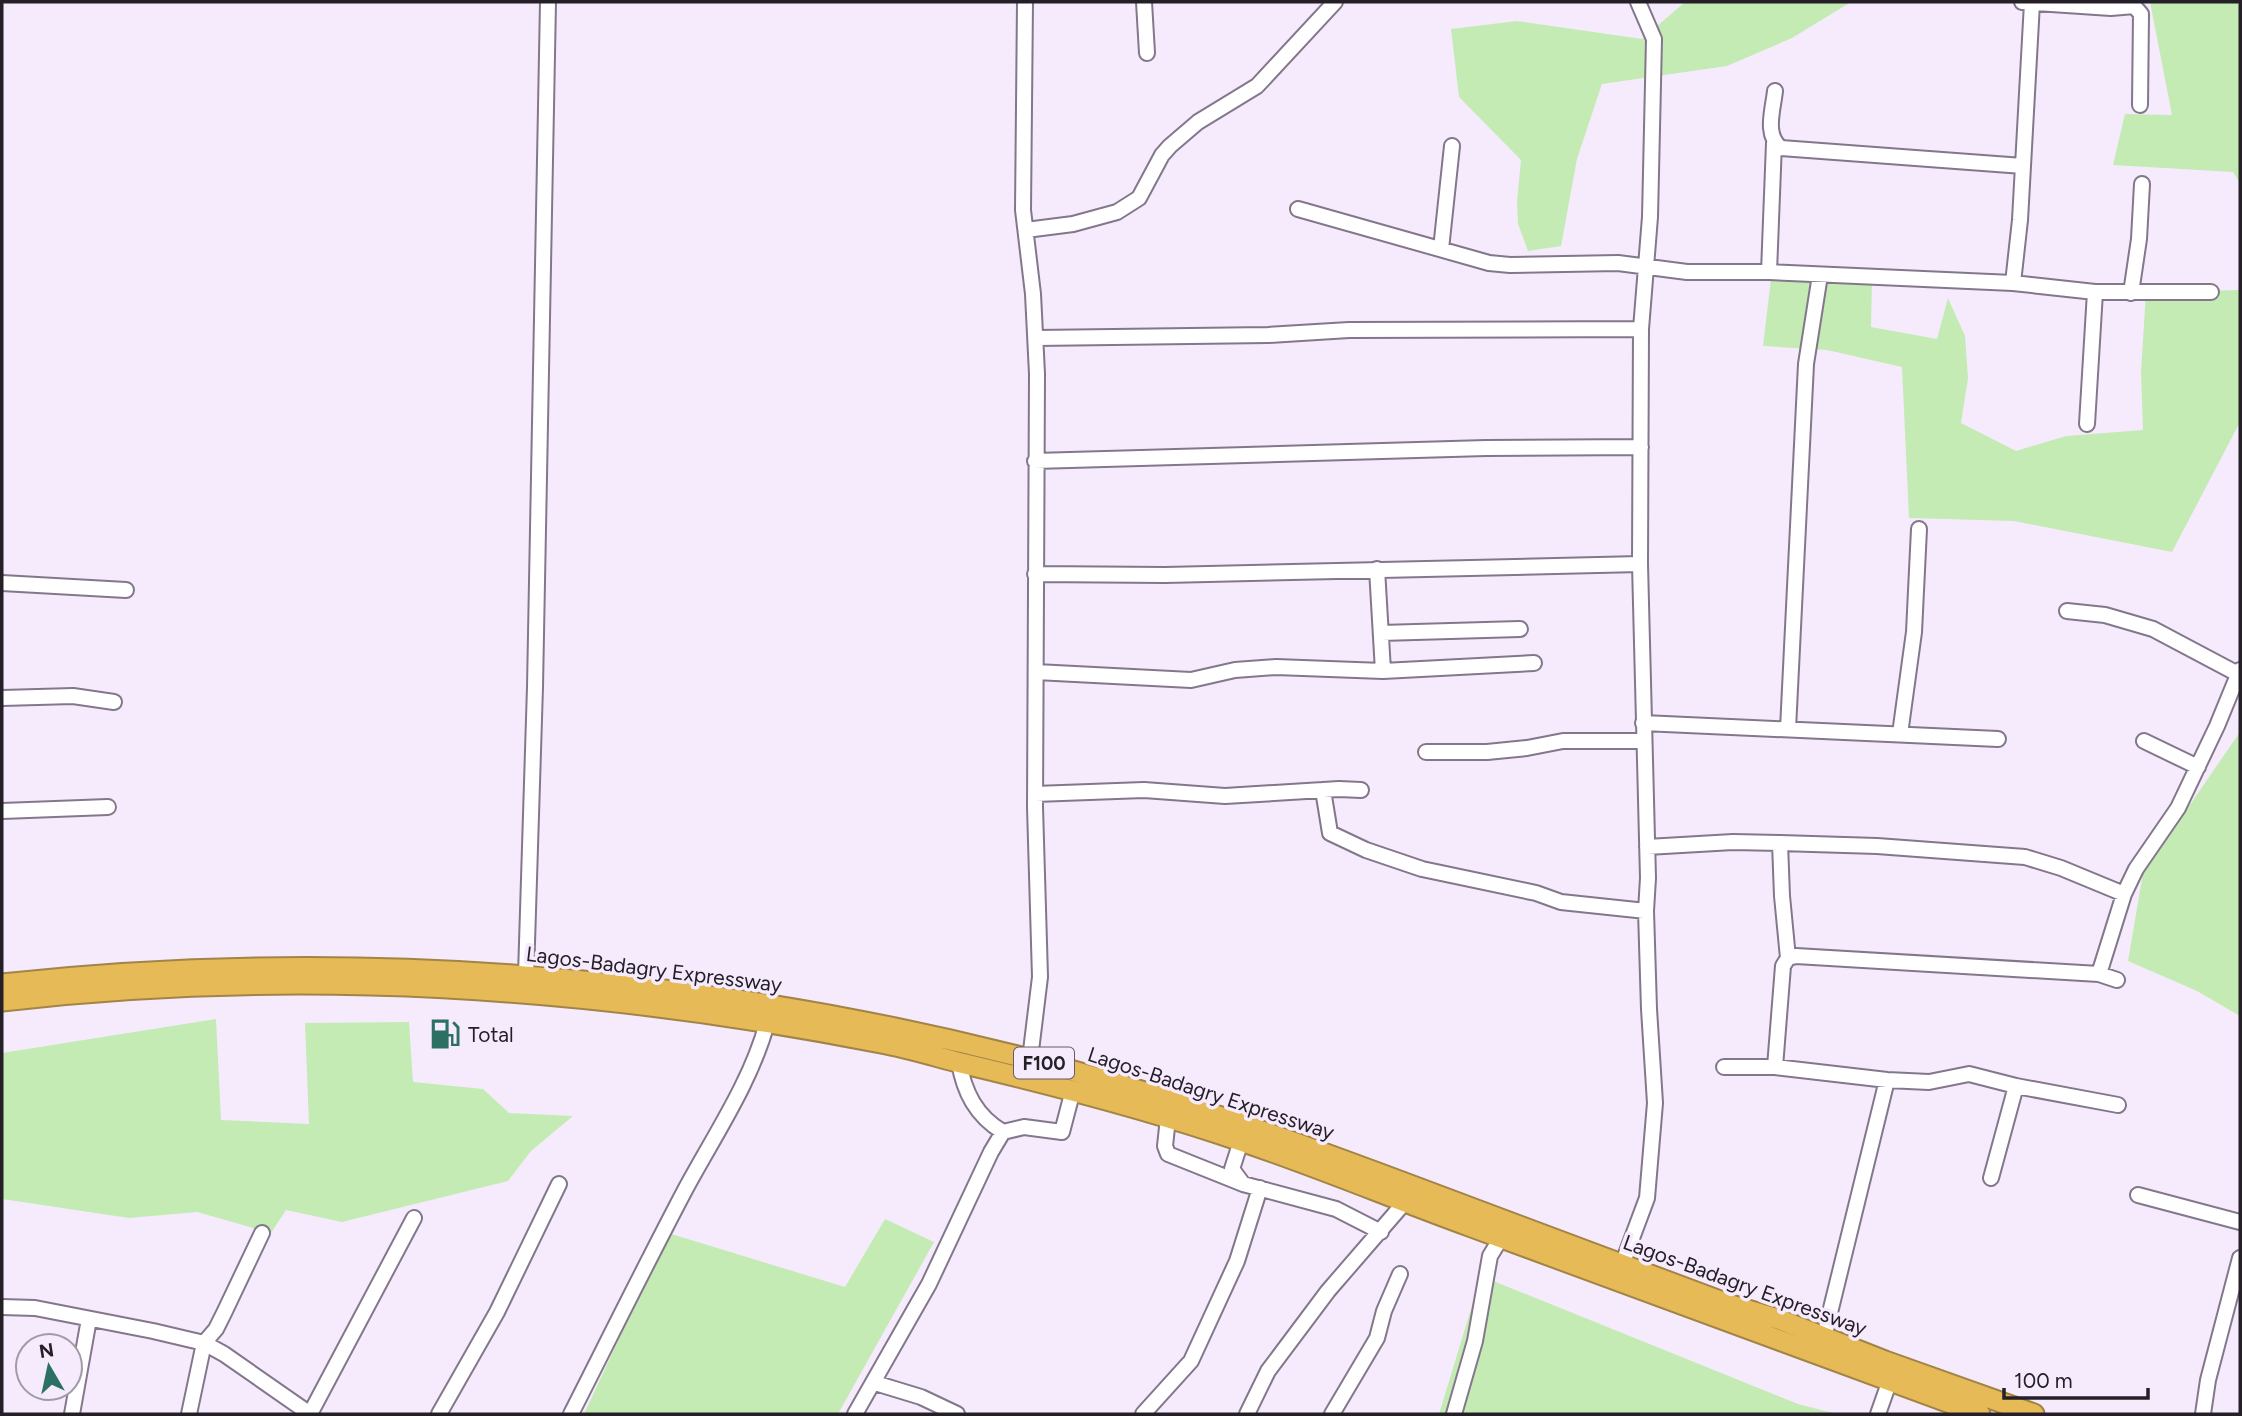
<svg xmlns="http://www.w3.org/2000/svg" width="2242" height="1416" font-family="Figtree,sans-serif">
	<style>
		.green { fill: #c4ebb3 }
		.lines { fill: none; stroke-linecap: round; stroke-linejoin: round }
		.minor-casing { stroke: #83778b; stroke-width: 18 }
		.highway-casing { stroke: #a28447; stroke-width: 23 }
		.minor { stroke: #fff; stroke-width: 14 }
		.highway { stroke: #e5ba57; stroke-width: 19 }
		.labels { text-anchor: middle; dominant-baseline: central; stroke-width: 7; stroke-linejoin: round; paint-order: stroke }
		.shield { fill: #f6ebfd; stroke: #645d68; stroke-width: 2 }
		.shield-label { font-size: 19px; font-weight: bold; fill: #252028 }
		.street-label { font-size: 21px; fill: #252028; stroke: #f6ebfd }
		.poi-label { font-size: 21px; fill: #252028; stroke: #f6ebfd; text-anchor: start }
	</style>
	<rect width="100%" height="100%" fill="#f6ebfd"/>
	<path class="green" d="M 1685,2 L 1851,2 L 1792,38 L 1727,66 L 1602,84 L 1577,159 L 1561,246 L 1528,251 L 1518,224 L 1517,202 L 1521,160 L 1459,97 L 1451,29 L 1517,21 L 1642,39 Z
		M 2150,2 L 2237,2 L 2240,7 L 2240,183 L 2233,172 L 2113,165 L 2125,114 L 2172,115 Z
		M 1771,279 L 1872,281 L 1871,327 L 1937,339 L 1948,298 L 1965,336 L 1968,378 L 1961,423 L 2016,451 L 2066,436 L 2143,430 L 2141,372 L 2146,292 L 2240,290 L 2240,422 L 2172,552 L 2014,521 L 1909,518 L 1902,367 L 1827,350 L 1763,346 Z
		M 2240,732 L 2240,1016 L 2197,991 L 2128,961 L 2143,873 Z
		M 216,1019 L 221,1120 L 309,1124 L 305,1023 L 409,1022 L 413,1082 L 483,1089 L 509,1113 L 573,1116 L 531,1151 L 508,1181 L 342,1222 L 286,1210 L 271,1233 L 197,1212 L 129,1218 L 2,1199 L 2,1053 Z
		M 885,1219 L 934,1242 L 838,1414 L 584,1414 L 668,1233 L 845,1287 Z
		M 1481,1276 L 1798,1404 L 1837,1414 L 1439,1414 Z"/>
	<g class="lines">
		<g class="minor-casing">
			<path id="minor" d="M 1025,2 L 1023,210 L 1033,294 L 1037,374 L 1035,807 L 1040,977 L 1030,1059
				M 1144,2 L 1147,53
				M 2022,2 L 2111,8 L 2115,2
				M 2111,8 L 2134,6 L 2141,14 L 2140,105
				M 1775,91 C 1773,110 1764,135 1781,148 L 2023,166
				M 1298,209 L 1489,263 L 1510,265 L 1618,263 L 1687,272 L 1769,272 L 2013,283 L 2095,292 L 2211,292
				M 1026,230 L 1073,224 L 1117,212 L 1139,198 L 1162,155 L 1170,146 L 1198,122 L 1257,86 L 1335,2
				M 1441,249 L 1452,146
				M 1769,272 L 1774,143
				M 2013,283 L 2020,220 L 2032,3
				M 2131,293 L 2139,239 L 2142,184
				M 1036,338 L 1268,335 L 1349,330 L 1641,329
				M 2087,424 L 2095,292
				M 1035,461 L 1486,448 L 1641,447
				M 1035,574 L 1165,575 L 1640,564
				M 2,583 L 126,590
				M 2067,611 L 2105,615 L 2153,629 L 2238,674
				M 1381,633 L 1520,629
				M 1383,671 L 1534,663
				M 1036,672 L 1191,680 L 1235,670 L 1276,667 L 1383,671 L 1377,569
				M 2,698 L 73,696 L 114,702
				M 1643,723 L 1998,739
				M 1788,729 L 1806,364 L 1820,275
				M 1900,734 L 1914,632 L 1919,529
				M 2144,741 L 2198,767
				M 1426,752 L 1487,752 L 1527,748 L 1563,741 L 1644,741
				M 1323,790 L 1330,833 L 1366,850 L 1422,869 L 1536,893 L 1561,902 L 1646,911
				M 1035,794 L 1144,790 L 1225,796 L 1339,789 L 1361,790
				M 2,811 L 108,807
				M 1780,843 L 1782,896 L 1788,958
				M 1647,847 L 1733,842 L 1780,843 L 1877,846 L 2025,857 L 2061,868 L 2124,894
				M 2099,974 L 2124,894 L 2136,869 L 2178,808 L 2217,726 L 2240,670
				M 526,975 L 535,687 L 548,2
				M 959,1062 C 964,1092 976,1116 1003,1132
				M 1724,1067 L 1775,1067 L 1887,1080 L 1929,1082 L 1969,1074 L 2016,1086 L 2118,1105
				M 1775,1067 L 1783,966 L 1788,958 L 1796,956 L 2099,974 L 2117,980
				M 1168,1118 L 1165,1146 L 1168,1154 L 1243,1184
				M 1241,1141 L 1232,1169 L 1243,1184 L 1336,1209 L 1381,1232
				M 1991,1178 L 2016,1086
				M 2138,1195 L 2240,1222
				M 1619,1273 L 1647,1198 L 1655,1103 L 1649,1009 L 1646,911 L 1648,878 L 1640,564 L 1641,329 L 1650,217 L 1654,39 L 1638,2
				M 2,1307 L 35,1308 L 153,1331 L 204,1343 L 224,1354 L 310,1414
				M 1824,1337 L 1887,1080
				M 875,1383 L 921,1397 L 957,1414
				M 72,1414 L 89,1319
				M 189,1414 L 204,1343 L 216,1329 L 224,1313 L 262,1233
				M 310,1414 L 414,1218
				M 439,1414 L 497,1312 L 559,1184
				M 571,1414 C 609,1339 646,1264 685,1190 C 714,1136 751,1082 767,1023
				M 855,1414 L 929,1284 L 991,1152 L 1003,1132 L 1024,1127 L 1062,1132 L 1073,1090
				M 1143,1414 L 1191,1361 L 1237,1261 L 1260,1188
				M 1247,1414 L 1268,1371 L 1328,1291 L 1405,1202
				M 1332,1414 L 1377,1338 L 1384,1311 L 1400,1274
				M 1454,1414 L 1475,1341 L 1490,1256 L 1501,1238
				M 1878,1414 L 1890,1380
				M 2203,1414 L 2208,1380 L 2240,1258"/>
		</g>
		<g class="highway-casing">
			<path id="highway" d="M 2,984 C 344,947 695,973 1029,1059 C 1156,1092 1279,1136 1402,1182 C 1510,1222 1619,1263 1728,1304 L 1781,1320 L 1885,1361 L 2034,1414
				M 2,1001 C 294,967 593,986 881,1043 C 908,1048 934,1056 961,1063 C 1054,1085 1147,1109 1238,1140 C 1316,1166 1392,1198 1469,1226 C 1639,1289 1810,1350 1980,1414"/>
		</g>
		<use href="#minor" class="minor"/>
		<use href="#highway" class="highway"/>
	</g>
	<defs>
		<g id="fuel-bare" transform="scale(2.415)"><path d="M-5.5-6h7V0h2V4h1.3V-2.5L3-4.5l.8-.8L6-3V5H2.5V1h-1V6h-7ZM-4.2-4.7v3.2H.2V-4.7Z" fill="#2c7063" stroke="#f6ebfd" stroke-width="2.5" paint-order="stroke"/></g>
	</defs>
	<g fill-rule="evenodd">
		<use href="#fuel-bare" x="445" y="1034"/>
	</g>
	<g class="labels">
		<rect class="shield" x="1014" y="1047.5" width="60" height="31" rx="5"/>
		<g class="shield-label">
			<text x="1044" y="1063">F100</text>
		</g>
		<g class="street-label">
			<text transform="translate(654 969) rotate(7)">Lagos-Badagry Expressway</text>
			<text transform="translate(1211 1093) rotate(18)">Lagos-Badagry Expressway</text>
			<text transform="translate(1745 1285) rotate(20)">Lagos-Badagry Expressway</text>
		</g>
		<g class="poi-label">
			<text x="468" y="1034">Total</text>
		</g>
	</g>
	<rect width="2242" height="1416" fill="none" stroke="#252028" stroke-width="7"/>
	<g transform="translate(49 1367) rotate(351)"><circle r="33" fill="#f6ebfd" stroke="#a29aa8" stroke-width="2"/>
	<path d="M0-5L12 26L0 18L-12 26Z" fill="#2c7063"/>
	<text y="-10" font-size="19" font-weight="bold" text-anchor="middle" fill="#252028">N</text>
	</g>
	<path d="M2004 1388v10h144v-10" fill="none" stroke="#252028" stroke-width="3.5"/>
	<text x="2014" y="1388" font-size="21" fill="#252028" stroke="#f6ebfd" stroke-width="5" paint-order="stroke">100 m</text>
</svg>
